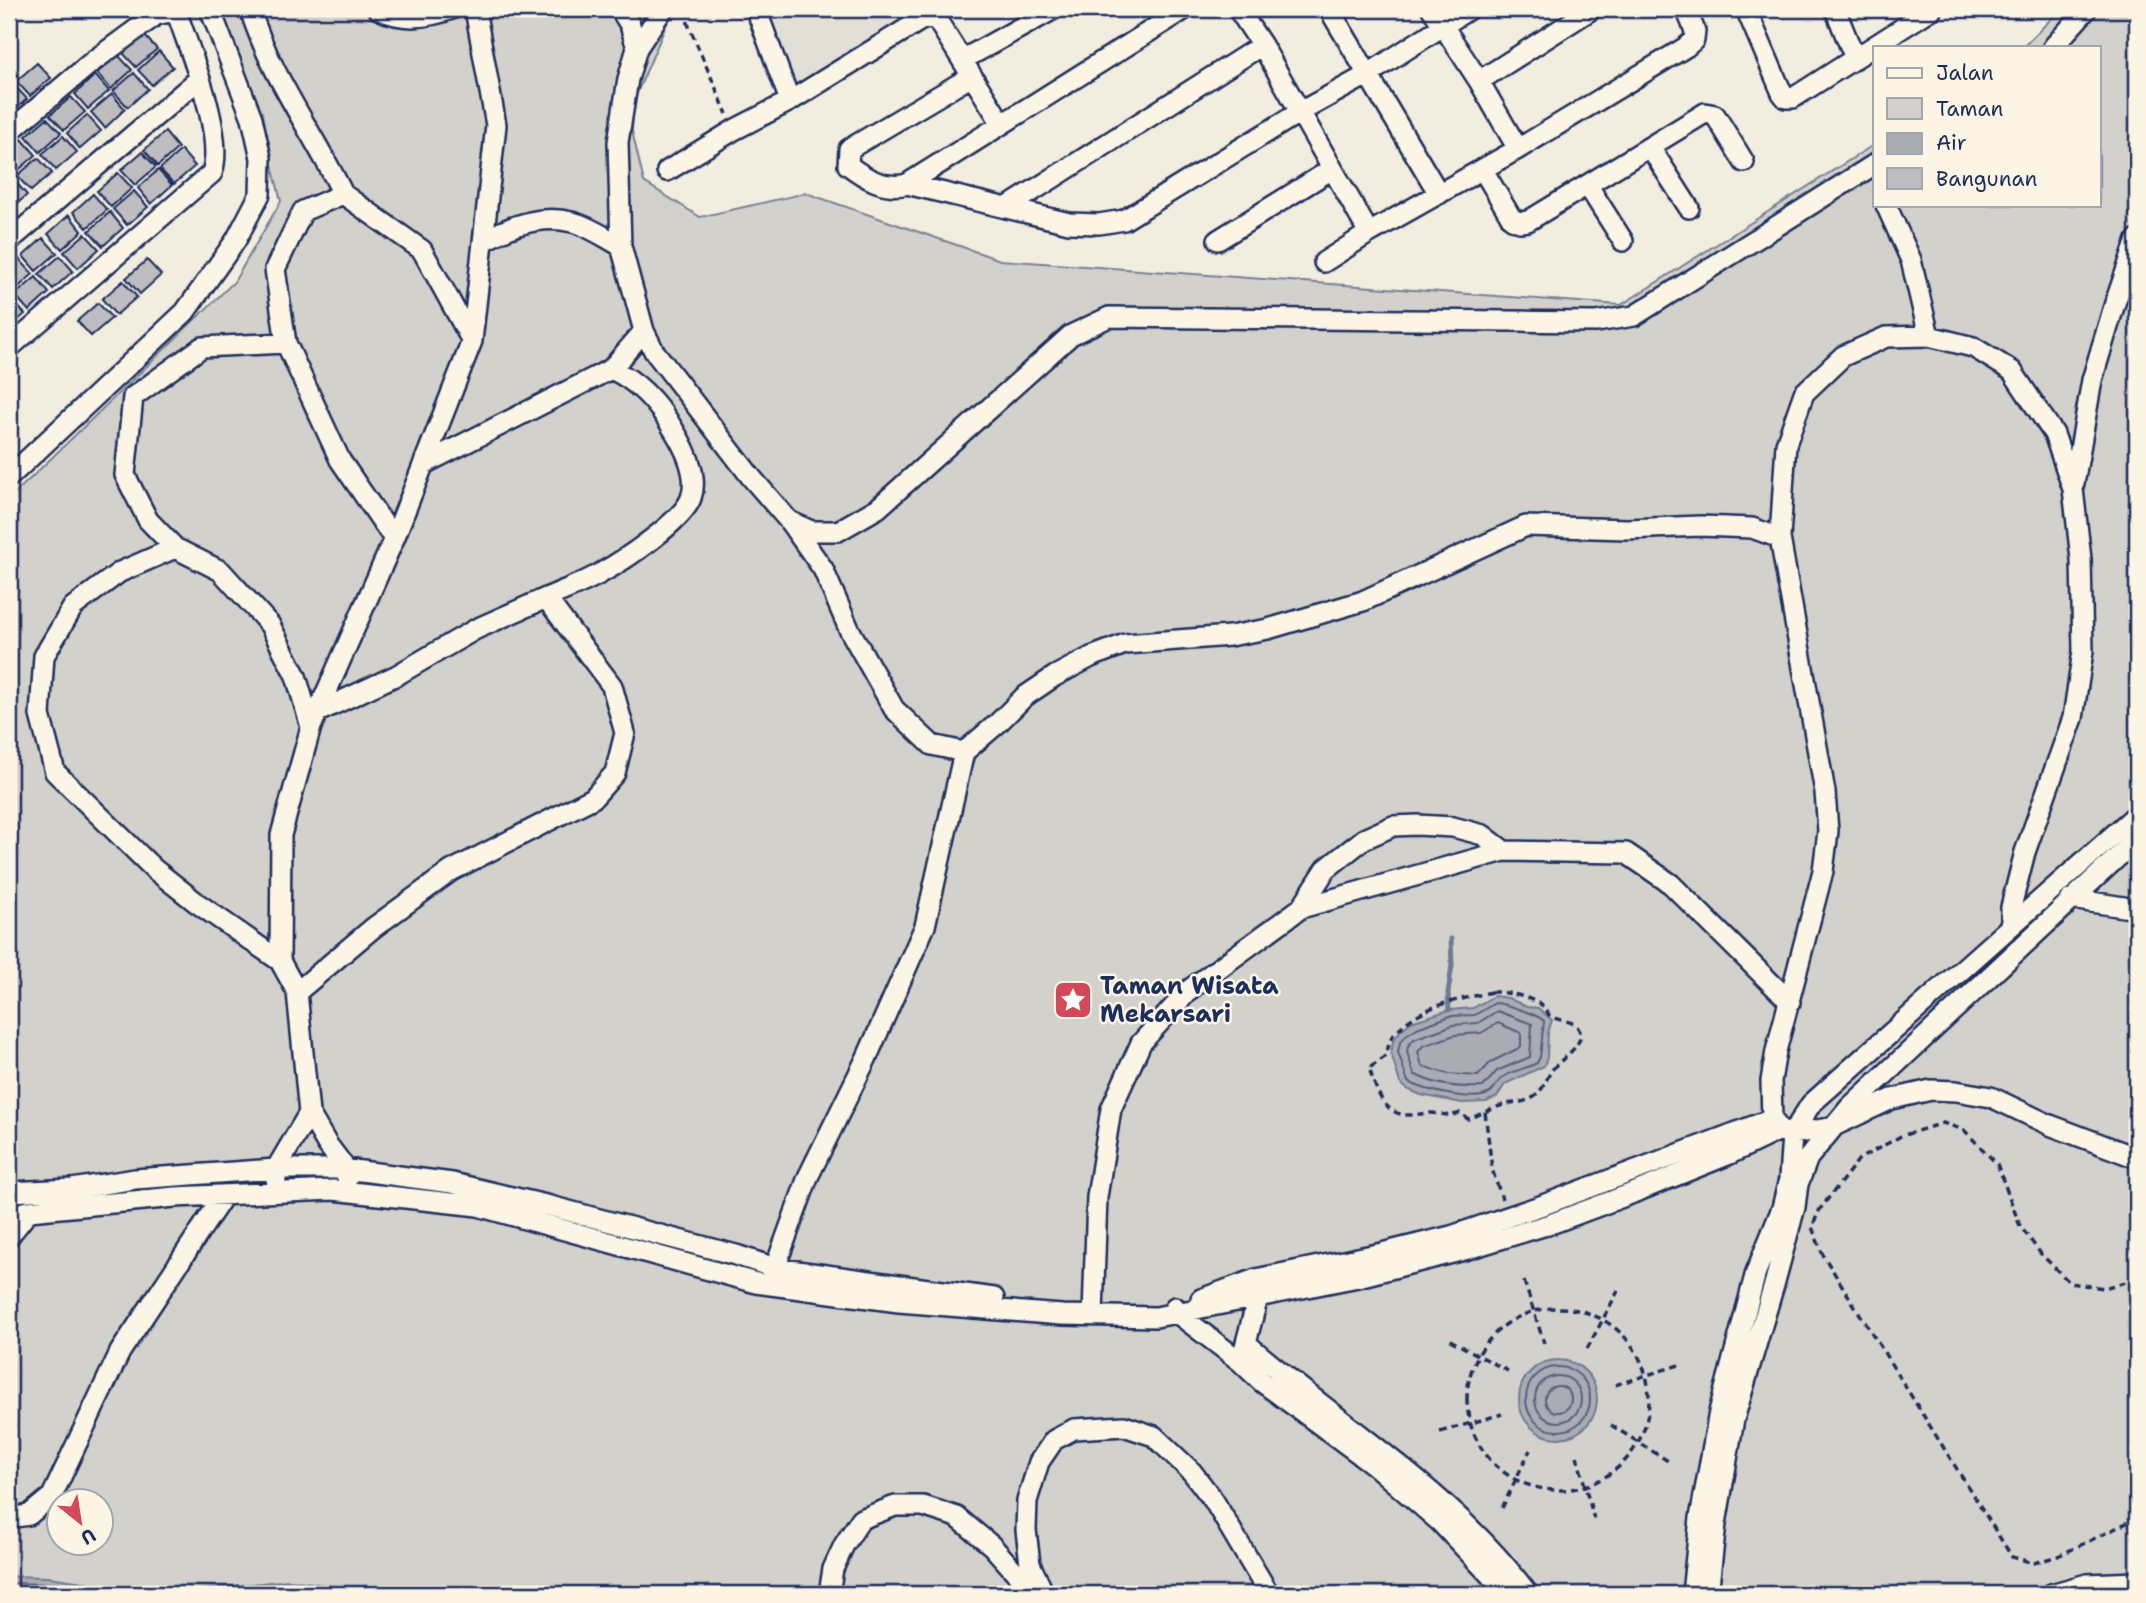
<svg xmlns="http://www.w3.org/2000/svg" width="2146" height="1603" font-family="'Shantell Sans',sans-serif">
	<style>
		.built { fill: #e3dfd6 }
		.green { fill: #d3d1cc; stroke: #778095; stroke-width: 2; fill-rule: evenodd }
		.water { fill: #a9acb3; stroke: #707a91; stroke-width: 2 }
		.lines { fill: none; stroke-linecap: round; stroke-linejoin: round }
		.shore { stroke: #546180; stroke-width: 2 }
		.stream { stroke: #707a91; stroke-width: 5 }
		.building { fill: #bebec0; stroke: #1b2f5e; stroke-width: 2 }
		.minor-casing { stroke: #1b2f5e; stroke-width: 24 }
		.path { stroke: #1b2f5e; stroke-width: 3.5; stroke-dasharray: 7 5; stroke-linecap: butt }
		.minor { stroke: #fcf5e5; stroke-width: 19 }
		.labels { text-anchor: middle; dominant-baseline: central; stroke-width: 5; stroke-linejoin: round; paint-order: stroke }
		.poi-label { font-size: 24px; font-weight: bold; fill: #1b2f5e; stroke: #fcf5e5; text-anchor: start }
	</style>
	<rect width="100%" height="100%" fill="#f3ede0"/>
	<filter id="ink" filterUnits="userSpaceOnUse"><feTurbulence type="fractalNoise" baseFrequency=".0143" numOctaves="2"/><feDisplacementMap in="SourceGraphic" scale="14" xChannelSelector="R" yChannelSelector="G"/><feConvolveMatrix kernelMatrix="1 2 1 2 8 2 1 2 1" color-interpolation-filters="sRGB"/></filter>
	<g filter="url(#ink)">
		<path class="built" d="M 749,9 L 965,9 L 798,104 Z"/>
		<path class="green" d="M 210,9 L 673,9 L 634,100 L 632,131 L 644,182 L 700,217 L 806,193 L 1000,260 L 1621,305 L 1875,144 L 1875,205 L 2099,205 L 2099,47 L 2023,47 L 2061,9 L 2137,9 L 2137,1594 L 9,1594 L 9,499 L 234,282 L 281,201 L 258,109 ZM 60,1502 L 102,1502 L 102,1544 L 60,1544 Z"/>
		<path class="water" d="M 1494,996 L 1508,998 L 1527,1007 L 1538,1008 L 1552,1020 L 1548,1032 L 1547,1058 L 1544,1066 L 1505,1084 L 1497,1097 L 1486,1102 L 1462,1103 L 1421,1095 L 1407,1089 L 1400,1083 L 1391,1053 L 1393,1041 L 1401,1030 L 1411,1022 L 1449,1010 L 1473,1008 Z
			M1519 1399a39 39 0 1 1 78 0a39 39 0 1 1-78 0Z
			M 9,1576 L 49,1577 L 165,1594 L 289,1580 L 362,1590 L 366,1594 L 9,1594 Z"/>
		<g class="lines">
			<path class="shore" d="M 1495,1003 C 1504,1003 1538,1015 1544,1021 L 1540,1057 L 1537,1063 C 1526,1069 1513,1070 1502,1078 C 1496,1082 1495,1091 1488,1094 C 1471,1102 1424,1090 1408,1082 L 1398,1052 L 1400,1043 L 1406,1035 L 1417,1028 L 1450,1016 L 1475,1015 Z
				M 1497,1011 L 1532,1024 L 1530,1057 L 1497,1071 L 1483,1087 C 1460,1088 1434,1085 1414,1074 L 1407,1052 L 1408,1046 L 1414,1039 L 1453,1025 L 1478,1023 Z
				M 1498,1023 L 1521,1033 L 1521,1047 L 1491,1062 L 1478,1076 L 1448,1074 L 1422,1066 L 1418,1052 L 1423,1046 L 1455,1035 L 1481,1033 Z
				M1526 1399a32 32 0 1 1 64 0a32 32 0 1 1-64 0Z
				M1535 1399a23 23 0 1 1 46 0a23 23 0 1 1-46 0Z
				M1545 1399a13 13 0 1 1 26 0a13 13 0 1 1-26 0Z
				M 9,1583 L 48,1584 L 118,1594
				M 227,1594 L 289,1587 L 340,1594"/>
			<path class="stream" d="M 1449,1010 L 1448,993 L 1452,965 L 1451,939"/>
		</g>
		<path class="building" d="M 142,33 L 157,49 L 136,67 L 122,52 Z
			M 159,51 L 173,67 L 152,85 L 138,70 Z
			M 118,55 L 132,70 L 111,89 L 97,73 Z
			M 37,63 L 51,78 L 30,96 L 16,81 Z
			M 134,73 L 148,89 L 128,107 L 113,91 Z
			M 95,75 L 109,91 L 88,109 L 75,94 Z
			M 13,84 L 27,99 L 9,115 L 9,87 Z
			M 112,94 L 125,109 L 105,128 L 91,112 Z
			M 71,97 L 85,112 L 64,130 L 50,115 Z
			M 87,115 L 101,131 L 80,149 L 67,133 Z
			M 47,118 L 61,133 L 40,152 L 26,136 Z
			M 165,132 L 178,148 L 158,166 L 144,150 Z
			M 63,136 L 77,152 L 56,170 L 42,154 Z
			M 22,139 L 36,155 L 15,173 L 9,166 L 9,151 Z
			M 181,150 L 195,166 L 174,184 L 160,169 Z
			M 142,152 L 156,167 L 135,185 L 121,170 Z
			M 38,158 L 52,173 L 31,191 L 17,176 Z
			M 158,170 L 172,185 L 151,204 L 138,188 Z
			M 118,173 L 132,188 L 111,207 L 97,191 Z
			M 13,179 L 27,195 L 9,211 L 9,183 Z
			M 134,191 L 148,207 L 127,225 L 113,209 Z
			M 93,194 L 107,210 L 87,228 L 73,212 Z
			M 110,212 L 123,228 L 103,246 L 89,231 Z
			M 69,215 L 82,231 L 62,249 L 48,234 Z
			M 85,234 L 99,249 L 78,268 L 64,252 Z
			M 43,238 L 57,253 L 36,271 L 23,256 Z
			M 60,256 L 73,271 L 53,289 L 39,274 Z
			M 19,259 L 33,274 L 12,293 L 9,289 L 9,268 Z
			M 147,260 L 161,275 L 140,294 L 126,278 Z
			M 36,277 L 49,293 L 29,311 L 15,295 Z
			M 123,281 L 137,297 L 116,315 L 102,299 Z
			M 11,299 L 25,314 L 9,328 L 9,300 Z
			M 98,303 L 112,318 L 91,336 L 77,321 Z"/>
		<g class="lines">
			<g class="minor-casing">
				<path id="minor" d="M 250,9 C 270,75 313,132 343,194
					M 378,9 C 403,21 427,18 452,9
					M 620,9 L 630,25 L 637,48 L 628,79 L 618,142 L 621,246 L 644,331 L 654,351 L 751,477 L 789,521 L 823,569 L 849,629 L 894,709 L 932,745 L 964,752 L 998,723 L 1024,697 L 1055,676 L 1091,657 L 1125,644 L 1230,636 L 1268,629 L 1363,601 L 1526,526 L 1627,529 L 1700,526 L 1752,528 L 1780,538
					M 756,9 L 790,101
					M 1238,9 L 1262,45 L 1369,233
					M 1329,9 L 1439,194
					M 1432,9 L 1479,81 L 1518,149
					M 1746,9 L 1782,93 L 1786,98 L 1793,98 L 1932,9
					M 1835,9 L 1854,56
					M 2053,47 L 2087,9
					M 637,48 L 663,9
					M 962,60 L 1054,9
					M 972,76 L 849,149 L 848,165 C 865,178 885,190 907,184 L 1185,9
					M 1479,81 L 1592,9
					M 9,132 L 92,62 L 156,15 L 170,12 L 178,16 C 191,55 225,134 212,173 L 9,348
					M 1650,147 L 1689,208
					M 1483,170 L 1512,219 L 1520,222 L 1528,221 L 1705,113 L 1715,115 L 1744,162
					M 667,171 L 734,130 L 790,101 L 921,20 L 930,17 L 937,20 L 1002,124
					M 907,184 L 1069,223 L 1099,224 L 1124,220 L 1300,112 L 1367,75 L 1469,9
					M 1588,186 L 1623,241
					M 1886,205 L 1911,260 L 1929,336
					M 1006,208 L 1262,45
					M 1218,240 L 1332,169
					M 9,241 L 199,79
					M 484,241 C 511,225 541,214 572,222 C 589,226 606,238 621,246
					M 1324,262 L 1369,233 L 1518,149 L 1686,47 L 1694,40 L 1695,31 L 1686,9
					M 286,343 L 202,347 L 133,397 L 125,475 L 148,520 L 175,548 L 221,571 L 270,625 L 296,676 L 311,727
					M 424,464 L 611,369
					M 9,477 L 185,312 L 236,240 L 260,194 L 261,158 L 252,118 L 210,9
					M 2074,484 L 2092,380 L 2115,303 L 2137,240
					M 791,522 L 811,531 L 838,531 L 878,508 L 1071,335 L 1109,317 L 1596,322 L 1634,316 L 1875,164
					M 394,539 L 340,460 L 286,343 L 275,269 L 303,211 L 343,194 L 422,250 L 472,341
					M 175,548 L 120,572 L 73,607 L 44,656 L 40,715 L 55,772 L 154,869 L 197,903 L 280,961
					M 318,712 L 397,675 L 476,629 L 546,598
					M 2071,899 L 2137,909
					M 1301,908 L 1326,869 L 1364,839 L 1393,826 L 1417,825 L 1453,827 L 1483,835 L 1504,851
					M 2011,926 L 2011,907 L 2025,852 L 2073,718 L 2083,651 L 2081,559 L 2073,489 L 2054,434 L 2012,371 L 1973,347 L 1929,336 L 1886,337 L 1843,356 L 1804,393 L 1786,444 L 1780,538 L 1825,792 L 1828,831 L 1823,871 L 1776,1051 L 1771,1081 L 1772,1119 L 1780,1130 L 1792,1134 L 1830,1128 L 1892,1099 L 1931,1090 L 1956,1091 L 1991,1097 L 2050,1125 L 2137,1158
					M 297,992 L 280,961 L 281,835 L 311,727 L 394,539 L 472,341 L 496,125 L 475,9
					M 347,1178 L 346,1169 L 327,1144 L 309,1113 L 297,992 L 373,928 L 451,871 L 593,798 L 615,773 L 625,733 L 612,686 L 546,598 C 564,590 584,583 601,573 C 623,561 683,521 691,498 C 699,476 686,450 675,432 C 660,406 638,381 611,369 L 644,331
					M 276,1180 L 276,1169 L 309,1113
					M 9,1192 L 72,1189 L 135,1179 L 276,1169 L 346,1169 L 452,1183 L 550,1206 L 736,1255 L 775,1268 L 994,1298
					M 9,1215 L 29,1211 L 175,1197 L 333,1190 L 478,1206 L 756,1283 L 899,1302 L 1062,1315 L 1156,1317 L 1358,1277 L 1468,1249 L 1553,1223 L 1633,1193 L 1730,1154 L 1780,1130
					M 9,1236 L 29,1211
					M 773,1281 L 775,1268 L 808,1177 L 867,1057 L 925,926 L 964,752
					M 1201,1299 L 1256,1279 L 1382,1253 L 1451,1236 L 1543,1205 L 1772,1119
					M 1175,1307 L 1178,1314 L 1241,1362 L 1262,1382 L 1373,1464 L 1440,1522 L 1508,1594
					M 1093,1315 L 1097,1197 L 1111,1109 L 1141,1043 L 1189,990 L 1301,908 L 1504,851 L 1626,853 L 1671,884 L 1790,1002
					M 1247,1344 C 1342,1427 1451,1491 1528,1594
					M 1243,1354 L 1258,1297 L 1257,1288
					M 9,1518 L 29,1515 L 52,1496 L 120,1352 L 224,1195
					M 829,1594 L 833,1569 L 844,1545 L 861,1519 L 895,1506 L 923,1506 L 957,1517 L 992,1546 L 1035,1594
					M 1044,1594 L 1030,1564 L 1026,1530 L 1027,1501 L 1039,1462 L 1054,1440 L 1074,1429 L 1124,1426 L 1154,1436 L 1192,1472 L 1214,1501 L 1269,1594
					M 1692,1594 L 1700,1518 L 1719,1412 L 1756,1272 L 1782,1208 L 1789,1179 L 1792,1134 L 1811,1104 L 2137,814
					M 1708,1594 L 1716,1524 L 1734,1419 L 1774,1285 L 1795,1207 L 1798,1184 L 1808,1158 L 1850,1107 L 2137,839
					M 2051,1594 L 2087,1584 L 2137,1582"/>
			</g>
			<path class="path" d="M 687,9 L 688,24 L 727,114
				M 1491,992 C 1504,991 1532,997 1543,1006 C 1546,1008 1547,1012 1549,1015 C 1557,1022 1573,1019 1578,1028 C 1589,1043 1559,1060 1552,1070 C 1546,1079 1543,1091 1534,1097 C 1523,1104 1513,1102 1503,1105 C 1492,1108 1480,1115 1468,1119 L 1460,1113 C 1450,1117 1442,1114 1432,1113 C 1424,1113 1417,1115 1409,1115 C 1382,1115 1376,1088 1369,1068 C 1375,1064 1382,1061 1386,1054 C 1389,1048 1388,1040 1394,1034 C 1422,1004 1452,1002 1491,992 Z
				M 1485,1112 L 1492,1169 L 1502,1199
				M 2137,1279 L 2104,1288 L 2070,1283 L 2041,1254 L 2020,1226 L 1997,1164 L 1964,1130 L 1943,1123 L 1901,1136 L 1859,1159 L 1820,1209 L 1812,1227 L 1823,1255 L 2012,1557 L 2034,1563 L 2058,1556 L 2137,1518
				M 1524,1281 L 1544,1343
				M1467 1399a91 91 0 1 1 182 0a91 91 0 1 1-182 0Z
				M 1450,1340 L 1508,1371
				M 1587,1349 L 1618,1291
				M 1615,1385 L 1679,1365
				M 1611,1425 L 1668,1461
				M 1440,1432 L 1502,1414
				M 1577,1456 L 1594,1519
				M 1502,1508 L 1530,1450"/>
			<use href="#minor" class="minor"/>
		</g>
	</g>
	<defs>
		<g id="sight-square" transform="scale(2.0125)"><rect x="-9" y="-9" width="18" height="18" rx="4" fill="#d1495b" stroke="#fcf5e5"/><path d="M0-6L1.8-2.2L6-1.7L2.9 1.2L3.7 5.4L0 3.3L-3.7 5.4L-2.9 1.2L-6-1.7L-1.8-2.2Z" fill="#fff"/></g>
	</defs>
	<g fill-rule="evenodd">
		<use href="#sight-square" x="1073" y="1000"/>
	</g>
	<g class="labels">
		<g class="poi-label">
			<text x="1100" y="986">Taman Wisata<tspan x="1100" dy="28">Mekarsari</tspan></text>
		</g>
	</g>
	<rect width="2146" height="1603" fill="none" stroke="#fcf5e5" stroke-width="35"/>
	<rect x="18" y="18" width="2111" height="1568" fill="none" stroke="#1b2f5e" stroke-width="2.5" filter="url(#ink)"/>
	<rect x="1873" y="46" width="228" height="161" fill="#fcf5e5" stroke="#a2a6af" stroke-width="2"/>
	<rect x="1887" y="68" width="35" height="10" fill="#fcf5e5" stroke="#a2a6af" stroke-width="2"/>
	<text x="1936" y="80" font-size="21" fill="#1b2f5e">Jalan</text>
	<rect x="1887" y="98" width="35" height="21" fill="#d3d1cc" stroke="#a2a6af" stroke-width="2"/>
	<text x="1936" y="116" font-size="21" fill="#1b2f5e">Taman</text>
	<rect x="1887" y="133" width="35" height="21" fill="#a9acb3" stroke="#a2a6af" stroke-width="2"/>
	<text x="1936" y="150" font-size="21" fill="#1b2f5e">Air</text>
	<rect x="1887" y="168" width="35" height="21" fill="#bebec0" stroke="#a2a6af" stroke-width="2"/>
	<text x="1936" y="186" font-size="21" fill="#1b2f5e">Bangunan</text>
	<g transform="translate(80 1522) rotate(150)"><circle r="33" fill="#fcf5e5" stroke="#a2a6af" stroke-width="2"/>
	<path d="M0-5L12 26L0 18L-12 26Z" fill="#d1495b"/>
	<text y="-10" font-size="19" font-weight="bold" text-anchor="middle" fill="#1b2f5e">U</text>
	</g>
</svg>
